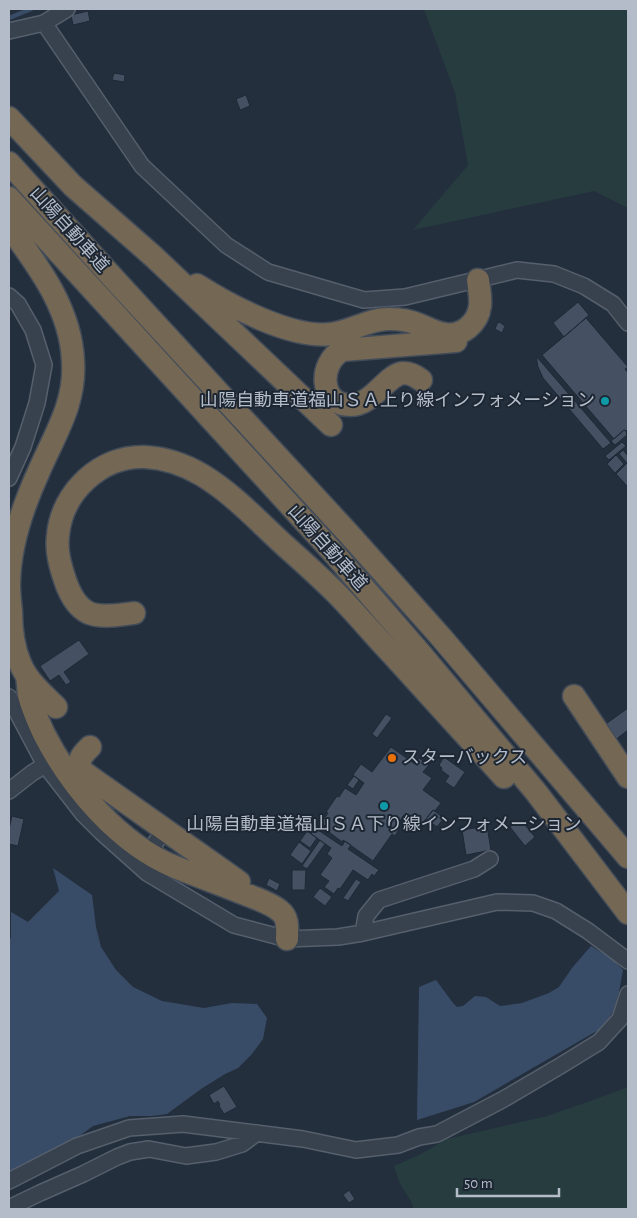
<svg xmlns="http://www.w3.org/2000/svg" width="637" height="1218" font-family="'Alegreya Sans','Noto Sans JP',sans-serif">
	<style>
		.green { fill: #263c3f }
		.water { fill: #394c67 }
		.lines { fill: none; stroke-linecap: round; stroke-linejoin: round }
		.stream { stroke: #394c67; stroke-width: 4.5 }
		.building { fill: #455162; stroke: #1f2835 }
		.minor-casing { stroke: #565f6c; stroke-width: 18 }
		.highway-casing { stroke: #434c59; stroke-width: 25 }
		.minor { stroke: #38414e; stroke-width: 15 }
		.highway { stroke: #746855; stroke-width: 22 }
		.culture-dot { fill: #0f9aa8; stroke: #1d2633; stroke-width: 2 }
		.food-dot { fill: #e8710a; stroke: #1d2633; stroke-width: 2 }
		.labels { text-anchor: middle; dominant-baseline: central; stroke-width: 4; stroke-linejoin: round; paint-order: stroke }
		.street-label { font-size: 18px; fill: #b4bcc9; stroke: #1d2633 }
		.poi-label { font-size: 18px; fill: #b4bcc9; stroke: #1d2633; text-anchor: end }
	</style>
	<rect width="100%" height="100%" fill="#242f3e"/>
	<path class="green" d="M 424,9 L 628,9 L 628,208 L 594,191 L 413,230 L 468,165 L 455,93 Z
		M 628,1087 L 628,1209 L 413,1209 L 412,1203 L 399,1182 L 394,1166 L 421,1154 L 447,1139 L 547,1116 L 596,1099 Z"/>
	<path class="water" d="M 53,868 L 92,895 L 96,927 L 101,947 L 116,970 L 133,987 L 162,1001 L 204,1008 L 232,1003 L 257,1004 L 267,1018 L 263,1039 L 252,1054 L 238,1068 L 225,1074 L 201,1089 L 167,1114 L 152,1116 L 130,1116 L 93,1126 L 78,1137 L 9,1173 L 9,941 L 11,937 L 11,912 L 28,922 L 59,891 Z
		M 591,946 L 612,959 L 623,970 L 619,992 L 613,1012 L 602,1028 L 474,1102 L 417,1120 L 419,987 L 436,980 L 453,1003 L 457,1007 L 463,1006 L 475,996 L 486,997 L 500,1006 L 522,1003 L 549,993 L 559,987 L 572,968 Z"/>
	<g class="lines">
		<path class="stream" d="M 9,18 L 31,9"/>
	</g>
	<path class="building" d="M 88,11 L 90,21 L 73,25 L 71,15 Z
		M 114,73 L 125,75 L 124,82 L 112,80 Z
		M 246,95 L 250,106 L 240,110 L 236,99 Z
		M 578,302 L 589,315 L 564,337 L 553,323 Z
		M 586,318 L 628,367 L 625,369 L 628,373 L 628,429 L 626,431 L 624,430 L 614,439 L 542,355 Z
		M 499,322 L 505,326 L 502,333 L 495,329 L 497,324 Z
		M 536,356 L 611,443 L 603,449 L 543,378 L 538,367 Z
		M 624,430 L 627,432 L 626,433 L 627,435 L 615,445 L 611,441 Z
		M 622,442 L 626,446 L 609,460 L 605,456 Z
		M 623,450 L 628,456 L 628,485 L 627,486 L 616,474 L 627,463 L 619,454 Z
		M 616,455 L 624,464 L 615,473 L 607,464 Z
		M 79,640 L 89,654 L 64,672 L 71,682 L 66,685 L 59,675 L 50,681 L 40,666 Z
		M 628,708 L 628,730 L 614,741 L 603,726 Z
		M 386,714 L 392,718 L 377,738 L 372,734 Z
		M 391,747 L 415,764 L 419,758 L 429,765 L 423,772 L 432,778 L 423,790 L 441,803 L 435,811 L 433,810 L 423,823 L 424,824 L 420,829 L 406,818 L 407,817 L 404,815 L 397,825 L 400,828 L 395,836 L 392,834 L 373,861 L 343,840 L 342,842 L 329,832 L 330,830 L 321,823 L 328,813 L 326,812 L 337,796 L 339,797 L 345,788 L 356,795 L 364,783 L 353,775 L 361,764 L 372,772 Z
		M 444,757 L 465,772 L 454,788 L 445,782 L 449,776 L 441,770 L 442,768 L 439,765 Z
		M 354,776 L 359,780 L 353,789 L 347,785 Z
		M 433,810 L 444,818 L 437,827 L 433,824 L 430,828 L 423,823 Z
		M 12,816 L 24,819 L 18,846 L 9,844 L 9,829 Z
		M 520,819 L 535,837 L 525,846 L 510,827 Z
		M 487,826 L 491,850 L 466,855 L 462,830 Z
		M 315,828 L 342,846 L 345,841 L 351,845 L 348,849 L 379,870 L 374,876 L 372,874 L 368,880 L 353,870 L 340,889 L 338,888 L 334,894 L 324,887 L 329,881 L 320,875 L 332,858 L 327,854 L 331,848 L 311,834 Z
		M 307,831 L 317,838 L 310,848 L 300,841 Z
		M 320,840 L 325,844 L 307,869 L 302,866 Z
		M 299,842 L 311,851 L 302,864 L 290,855 Z
		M 292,870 L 306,870 L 305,890 L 292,890 Z
		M 269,878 L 280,884 L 277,891 L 266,885 Z
		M 356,879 L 361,882 L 348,901 L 343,898 Z
		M 320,888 L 332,897 L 325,906 L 313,897 Z
		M 224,1086 L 237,1107 L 224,1114 L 219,1106 L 220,1105 L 218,1101 L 214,1104 L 209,1095 Z
		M 349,1190 L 355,1199 L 349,1203 L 343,1195 Z"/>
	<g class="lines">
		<g class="minor-casing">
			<path id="minor" d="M 44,23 L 142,166 L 226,245 L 268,272 L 364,300 L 405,297 L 517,270 L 554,274 L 584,286 L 613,304 L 628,323
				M 9,31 L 44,23 L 67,9
				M 9,296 L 18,304 L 33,330 L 44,365 L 37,403 L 23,447 L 9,478
				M 9,697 L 45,765 L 83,814 L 101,832 L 147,873 L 234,925 L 287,939 L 338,937 L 363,933 L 497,902 L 533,903 L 556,911 L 588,931 L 628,961
				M 9,791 L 32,773 L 45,765
				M 157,858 C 151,844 156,835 172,835
				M 363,933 L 366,916 L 379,900 L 474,869 L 490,859
				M 9,1181 L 77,1146 L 129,1128 L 183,1124 L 303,1139 L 356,1150 L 398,1145 L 419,1137 L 437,1134 L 502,1100 L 560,1066 L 599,1042 L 620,1019 L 628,994
				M 12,1209 L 15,1205 L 40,1193 L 83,1174 L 117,1157 L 130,1152 L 149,1149 L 186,1156 L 216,1152 L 242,1144 L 257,1133"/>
		</g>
		<g class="highway-casing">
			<path id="highway" d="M 9,118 L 73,186 L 154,257 L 331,425
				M 9,163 L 114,279 L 348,533 L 440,636 L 628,857
				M 9,198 L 331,550 L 420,653 L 536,792 L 628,913
				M 9,226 C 38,266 71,309 73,361 C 76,403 55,434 39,471 C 23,506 9,546 9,585 C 9,593 10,602 11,611 C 11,628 13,647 20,663 C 27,681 43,694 56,707
				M 197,285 C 230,306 292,339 331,334 C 351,332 370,318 390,319 C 401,319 411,321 420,325 C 428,328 436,333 445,334 C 462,337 478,323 480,306 C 481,298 479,288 478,280
				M 421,380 C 416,376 410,373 403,373 C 386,375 373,405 351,405 C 319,406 318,362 343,350 L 456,341
				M 134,613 C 121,615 101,618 89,613 C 76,607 69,592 65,580 C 60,565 56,551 58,535 C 62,492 101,455 145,457 C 165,458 185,465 202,475 C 232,493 257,520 283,544 C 301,560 319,576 336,593 C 355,612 373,634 392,654 C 429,695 467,736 504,777
				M 27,676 C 28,682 28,689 29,695 C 32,708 38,721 44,734 C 71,787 119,844 175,867 C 200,877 225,886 250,896 C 260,900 272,904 280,911 C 289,918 287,929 287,939
				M 574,696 L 628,777
				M 90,747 C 82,755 76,760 83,772 L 222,870 L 239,882"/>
		</g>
		<use href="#minor" class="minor"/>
		<use href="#highway" class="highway"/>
	</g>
	<g class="culture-dot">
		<circle cx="605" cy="401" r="5"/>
		<circle cx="384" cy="806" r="5"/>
	</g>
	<circle class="food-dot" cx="392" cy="758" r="5"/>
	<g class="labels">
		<g class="street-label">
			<text transform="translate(69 230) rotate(48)">山陽自動車道</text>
			<text transform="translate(327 548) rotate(48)">山陽自動車道</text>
		</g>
		<g class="poi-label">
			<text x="595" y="401">山陽自動車道福山ＳＡ上り線インフォメーション</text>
			<text x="402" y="758" text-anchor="start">スターバックス</text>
			<text x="384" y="825" text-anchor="middle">山陽自動車道福山ＳＡ下り線インフォメーション</text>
		</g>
	</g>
	<rect width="637" height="1218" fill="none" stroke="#b4bcc9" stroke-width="20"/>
	<path d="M457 1188v8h102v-8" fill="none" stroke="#b4bcc9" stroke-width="2.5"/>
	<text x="464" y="1188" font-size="15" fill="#b4bcc9" stroke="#1d2633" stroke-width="4" paint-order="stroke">50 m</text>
</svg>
